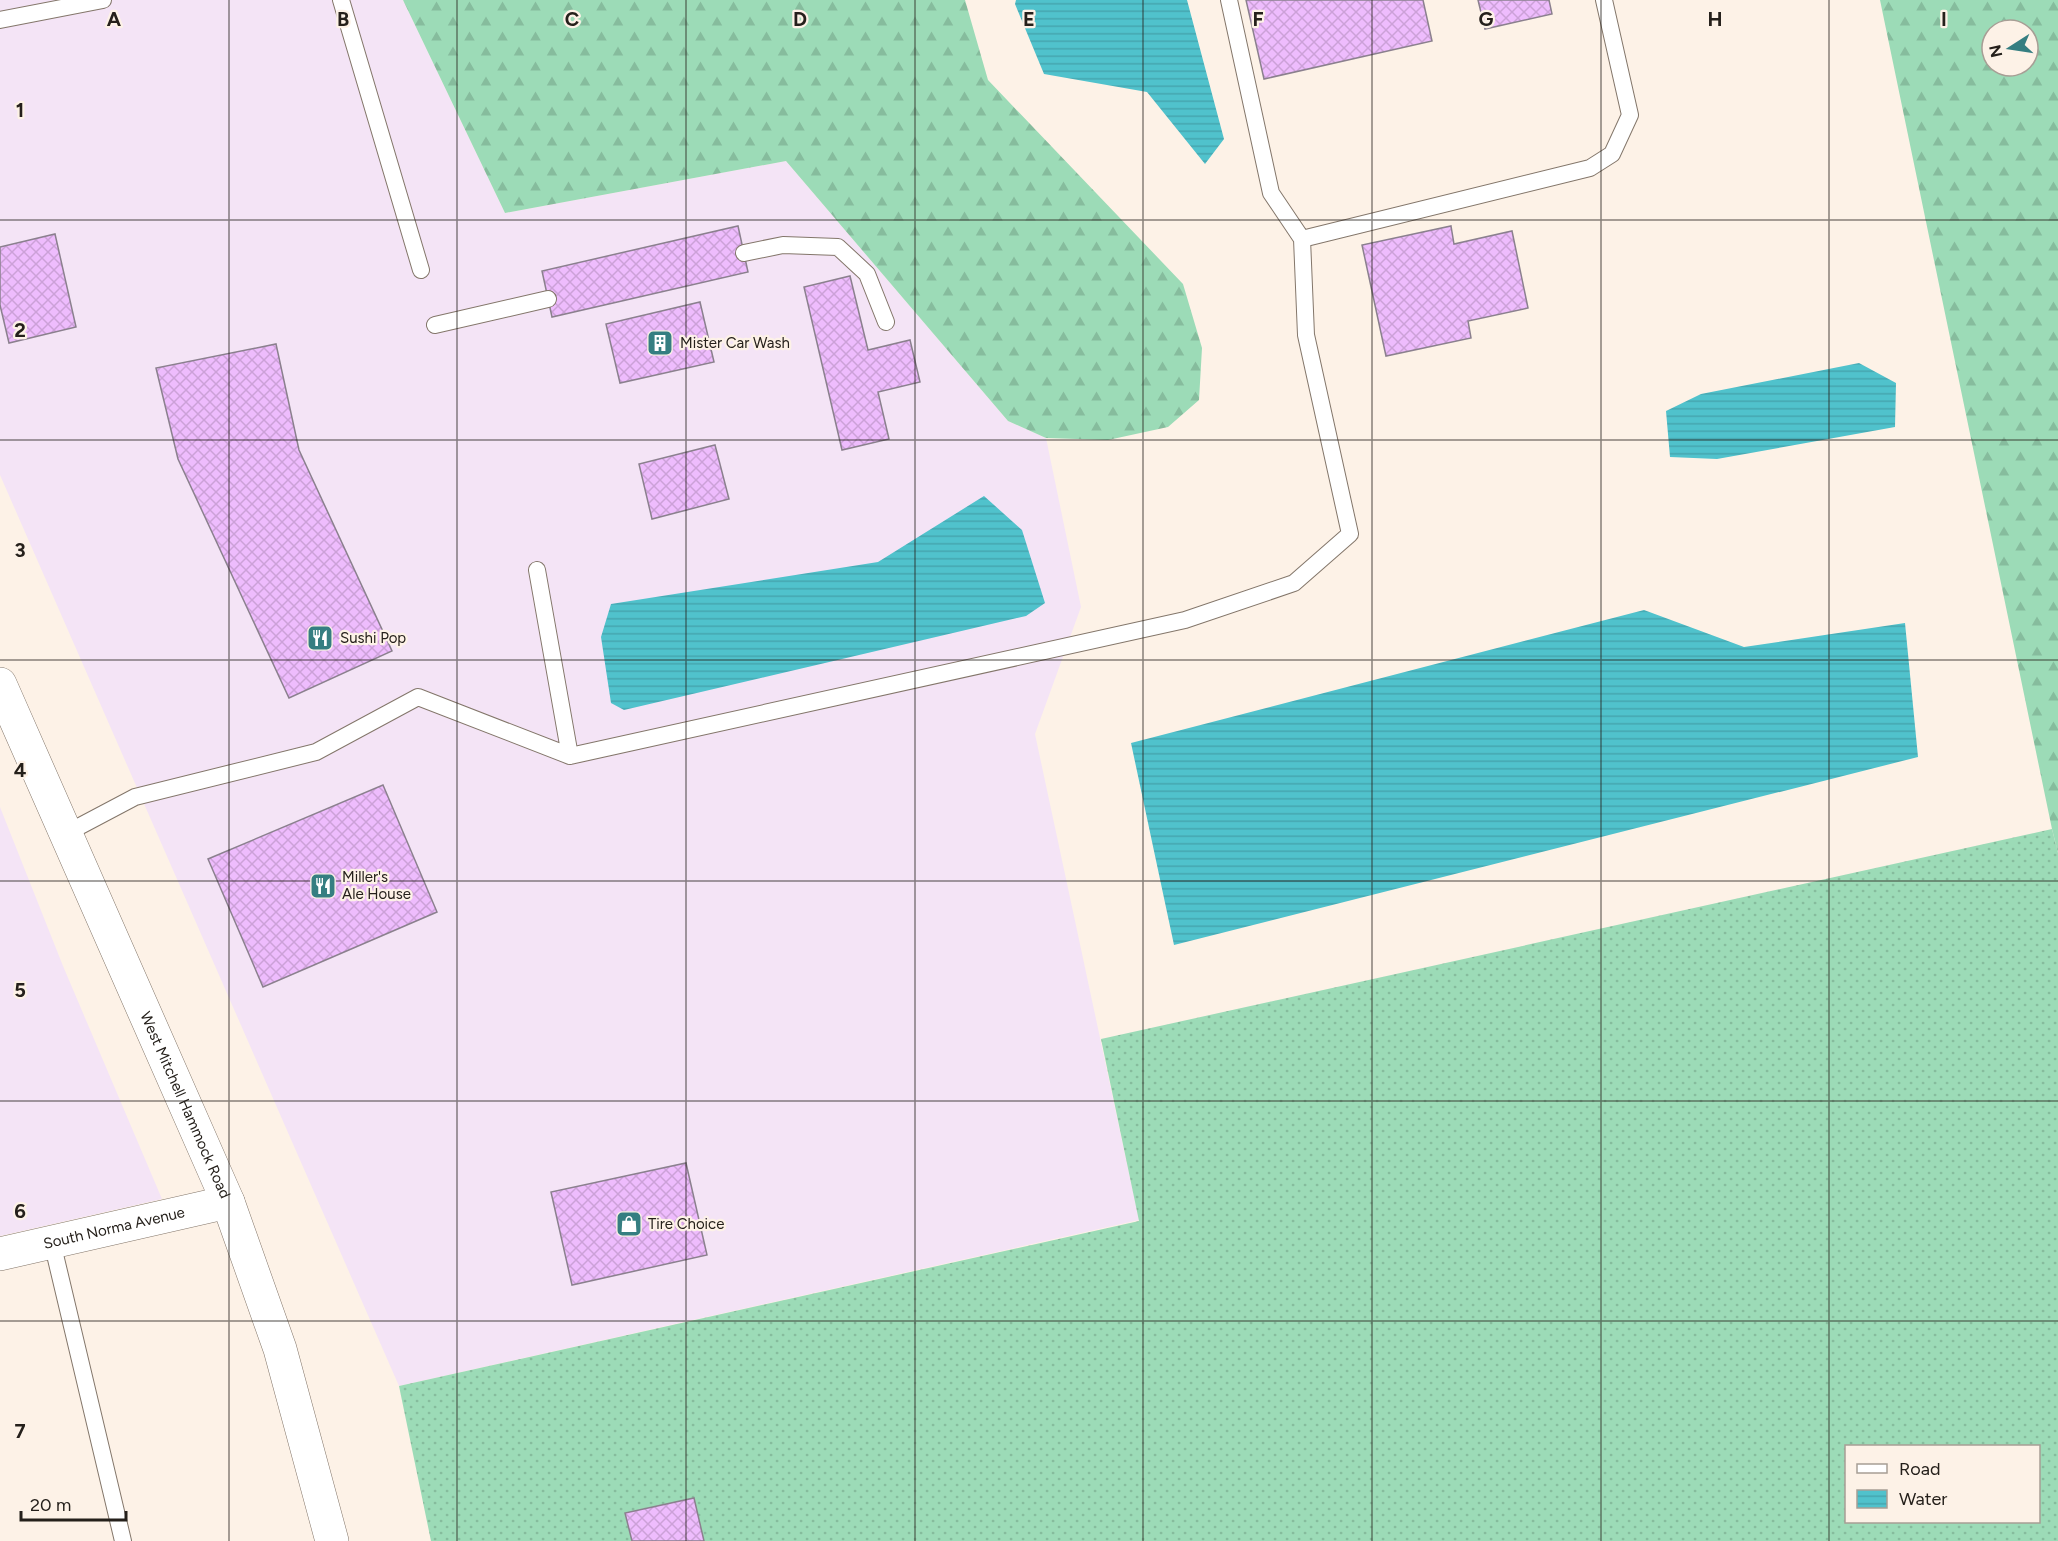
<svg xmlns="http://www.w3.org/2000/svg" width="2058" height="1541" font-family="Figtree,sans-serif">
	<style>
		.commercial { fill: #f4e4f6 }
		.grass { fill: url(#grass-dots); fill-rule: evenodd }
		.forest { fill: url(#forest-firs); fill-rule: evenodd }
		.water { fill: url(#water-rules) }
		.building { fill: url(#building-cross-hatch); stroke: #8b808e; stroke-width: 1.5 }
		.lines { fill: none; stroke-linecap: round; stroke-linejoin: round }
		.service-casing { stroke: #83766a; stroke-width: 18 }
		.minor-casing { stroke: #83766a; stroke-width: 34 }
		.secondary-casing { stroke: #83766a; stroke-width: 34 }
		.service { stroke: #fff; stroke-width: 16 }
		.minor { stroke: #fff; stroke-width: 33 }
		.secondary { stroke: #fff; stroke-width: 33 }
		.grid { fill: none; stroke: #25201b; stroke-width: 1.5; stroke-opacity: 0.55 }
		.labels { text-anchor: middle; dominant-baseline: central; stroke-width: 4.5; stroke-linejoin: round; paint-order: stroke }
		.poi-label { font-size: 15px; fill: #25201b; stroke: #fdf2e7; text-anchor: start }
		.street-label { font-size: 15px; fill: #25201b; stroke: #fdf2e7 }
		.grid-label { font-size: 20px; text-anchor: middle; font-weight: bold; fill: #25201b; stroke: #fdf2e7; stroke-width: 4.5; stroke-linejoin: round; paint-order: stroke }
	</style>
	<defs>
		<pattern id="grass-dots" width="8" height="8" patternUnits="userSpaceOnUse" patternTransform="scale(1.5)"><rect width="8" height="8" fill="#9cdbb7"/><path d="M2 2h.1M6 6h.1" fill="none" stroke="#86bc9d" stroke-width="1.8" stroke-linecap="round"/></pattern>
		<pattern id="forest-firs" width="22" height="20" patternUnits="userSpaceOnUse" patternTransform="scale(1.5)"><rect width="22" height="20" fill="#9cdbb7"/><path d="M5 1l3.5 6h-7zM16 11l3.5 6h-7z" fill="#86bc9d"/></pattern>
		<pattern id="water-rules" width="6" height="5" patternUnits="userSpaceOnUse" patternTransform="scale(1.5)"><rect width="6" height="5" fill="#50c2cc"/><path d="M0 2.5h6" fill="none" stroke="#46a6af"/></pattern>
		<pattern id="building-cross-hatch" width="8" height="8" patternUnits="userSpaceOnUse" patternTransform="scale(1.5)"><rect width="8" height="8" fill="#eebcfd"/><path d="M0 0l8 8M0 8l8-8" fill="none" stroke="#cca1d8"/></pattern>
	</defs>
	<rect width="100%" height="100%" fill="#fdf2e7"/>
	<path class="commercial" d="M 0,0 L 403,0 L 505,213 L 786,161 L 1008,421 L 1046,438 L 1081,607 L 1035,734 L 1139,1220 L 399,1386 L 0,475 Z
		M 0,807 L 63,966 L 162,1199 L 0,1236 Z"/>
	<path class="grass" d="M 2052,829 L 2058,853 L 2058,1541 L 431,1541 L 399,1386 L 1139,1221 L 1101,1039 ZM 1846,1446 L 2038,1446 L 2038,1522 L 1846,1522 Z"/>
	<path class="forest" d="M 403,0 L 965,0 L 988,80 L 1183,284 L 1202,348 L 1199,400 L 1168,427 L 1108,440 L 1046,438 L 1008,421 L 786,161 L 505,213 Z
		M 1880,0 L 2058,0 L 2058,853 L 2052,829 ZM 1992,30 L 2028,30 L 2028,66 L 1992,66 Z"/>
	<path class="water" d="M 1016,0 L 1187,0 L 1224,139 L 1205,164 L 1147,92 L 1044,74 L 1015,4 Z
		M 1859,363 L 1896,383 L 1895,427 L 1717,459 L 1670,457 L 1666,411 L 1701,394 Z
		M 984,496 L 1022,530 L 1045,603 L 1026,616 L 624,710 L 611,703 L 601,637 L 611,604 L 878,562 Z
		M 1644,610 L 1744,647 L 1905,623 L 1918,757 L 1174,945 L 1131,743 Z"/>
	<path class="building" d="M 1246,0 L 1423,0 L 1432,41 L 1264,79 Z
		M 1478,0 L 1549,0 L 1552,14 L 1485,29 Z
		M 738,226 L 748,272 L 552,317 L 542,271 Z
		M 1451,226 L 1454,244 L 1512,231 L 1528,308 L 1468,321 L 1471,338 L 1386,356 L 1362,245 Z
		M 55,234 L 76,327 L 9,343 L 0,305 L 0,247 Z
		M 850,276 L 868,350 L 910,340 L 920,382 L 878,392 L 889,439 L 842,450 L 804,287 Z
		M 700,302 L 714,362 L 620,383 L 606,324 Z
		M 276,344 L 299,450 L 392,651 L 289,698 L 178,459 L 156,368 Z
		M 715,445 L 729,499 L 652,519 L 639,464 Z
		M 383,785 L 437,912 L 263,987 L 208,859 Z
		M 686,1163 L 707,1255 L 572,1285 L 551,1192 Z
		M 694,1498 L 704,1541 L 632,1541 L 625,1513 Z"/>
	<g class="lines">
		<g class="service-casing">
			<path id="service" d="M 341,0 L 421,270
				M 0,20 L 103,0
				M 1302,239 L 1590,168 L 1612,154 L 1630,115 L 1604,0
				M 744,253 L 783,245 L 838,247 L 867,274 L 886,322
				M 435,325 L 548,299
				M 537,570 L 570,756
				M 65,834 L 135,797 L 316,752 L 418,697 L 570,756 L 1185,620 L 1294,583 L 1350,534 L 1306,335 L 1302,239 L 1271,193 L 1229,0
				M 52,1242 L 123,1541"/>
		</g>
		<g class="minor-casing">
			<g id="minor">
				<path id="s1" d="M 0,1254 L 228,1202"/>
			</g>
		</g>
		<g class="secondary-casing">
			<g id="secondary">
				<path id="s2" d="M 0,684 L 228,1202 L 280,1349 L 332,1541"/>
			</g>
		</g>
		<use href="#service" class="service"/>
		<use href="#minor" class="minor"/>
		<use href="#secondary" class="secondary"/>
	</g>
	<path class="grid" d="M 229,0 L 229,1541M 457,0 L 457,1541M 686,0 L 686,1541M 915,0 L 915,1541M 1143,0 L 1143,1541M 1372,0 L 1372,1541M 1601,0 L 1601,1541M 1829,0 L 1829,1541M 0,220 L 2058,220M 0,440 L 2058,440M 0,660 L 2058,660M 0,881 L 2058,881M 0,1101 L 2058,1101M 0,1321 L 2058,1321"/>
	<defs>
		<g id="building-square" transform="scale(1.35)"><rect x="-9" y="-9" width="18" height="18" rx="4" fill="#357e81" stroke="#fdf2e7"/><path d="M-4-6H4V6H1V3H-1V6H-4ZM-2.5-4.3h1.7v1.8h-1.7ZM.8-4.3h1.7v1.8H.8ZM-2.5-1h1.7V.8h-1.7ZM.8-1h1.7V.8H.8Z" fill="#fff"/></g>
		<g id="restaurant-square" transform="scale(1.35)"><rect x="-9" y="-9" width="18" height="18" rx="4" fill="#357e81" stroke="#fdf2e7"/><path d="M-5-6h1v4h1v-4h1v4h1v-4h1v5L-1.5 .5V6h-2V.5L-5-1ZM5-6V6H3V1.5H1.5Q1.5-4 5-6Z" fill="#fff"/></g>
		<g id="shop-square" transform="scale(1.35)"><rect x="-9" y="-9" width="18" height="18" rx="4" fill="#357e81" stroke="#fdf2e7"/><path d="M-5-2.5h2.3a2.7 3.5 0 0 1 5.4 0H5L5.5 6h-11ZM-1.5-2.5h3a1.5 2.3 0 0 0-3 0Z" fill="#fff"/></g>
	</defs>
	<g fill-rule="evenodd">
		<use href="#building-square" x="660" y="343"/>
		<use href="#restaurant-square" x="320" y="638"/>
		<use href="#restaurant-square" x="323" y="886"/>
		<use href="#shop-square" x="629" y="1224"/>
	</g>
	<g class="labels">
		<g class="poi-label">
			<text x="680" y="343">Mister Car Wash</text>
			<text x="340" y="638">Sushi Pop</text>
			<text x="342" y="877">Miller's<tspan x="342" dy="17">Ale House</tspan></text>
			<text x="648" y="1224">Tire Choice</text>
		</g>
		<g class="street-label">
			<text stroke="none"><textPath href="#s2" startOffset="460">West Mitchell Hammock Road</textPath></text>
			<text stroke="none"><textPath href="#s1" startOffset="117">South Norma Avenue</textPath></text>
		</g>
	</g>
	<g class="grid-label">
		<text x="114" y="26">A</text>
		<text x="343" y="26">B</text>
		<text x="572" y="26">C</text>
		<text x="800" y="26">D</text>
		<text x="1029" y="26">E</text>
		<text x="1258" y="26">F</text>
		<text x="1486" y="26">G</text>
		<text x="1715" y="26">H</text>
		<text x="1944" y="26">I</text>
		<text x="20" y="117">1</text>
		<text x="20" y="337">2</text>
		<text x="20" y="557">3</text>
		<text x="20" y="777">4</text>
		<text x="20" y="997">5</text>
		<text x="20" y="1218">6</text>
		<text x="20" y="1438">7</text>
	</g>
	<rect x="1845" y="1445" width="195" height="78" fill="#fdf2e7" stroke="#a79e95" stroke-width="1.5"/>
	<rect x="1857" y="1464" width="30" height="9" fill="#ffffff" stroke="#a79e95" stroke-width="1.5"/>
	<text x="1899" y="1475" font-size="18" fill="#25201b">Road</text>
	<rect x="1857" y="1490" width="30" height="18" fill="url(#water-rules)" stroke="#a79e95" stroke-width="1.5"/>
	<text x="1899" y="1505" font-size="18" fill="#25201b">Water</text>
	<g transform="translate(2010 48) rotate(258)"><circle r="28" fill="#fdf2e7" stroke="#a79e95" stroke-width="1.5"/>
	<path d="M0-4.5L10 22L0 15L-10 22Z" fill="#357e81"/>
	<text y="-9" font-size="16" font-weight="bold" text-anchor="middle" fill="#25201b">N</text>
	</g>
	<path d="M21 1511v9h105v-9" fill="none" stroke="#25201b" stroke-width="3"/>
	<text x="30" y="1511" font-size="18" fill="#25201b" stroke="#fdf2e7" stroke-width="4.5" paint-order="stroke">20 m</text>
</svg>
